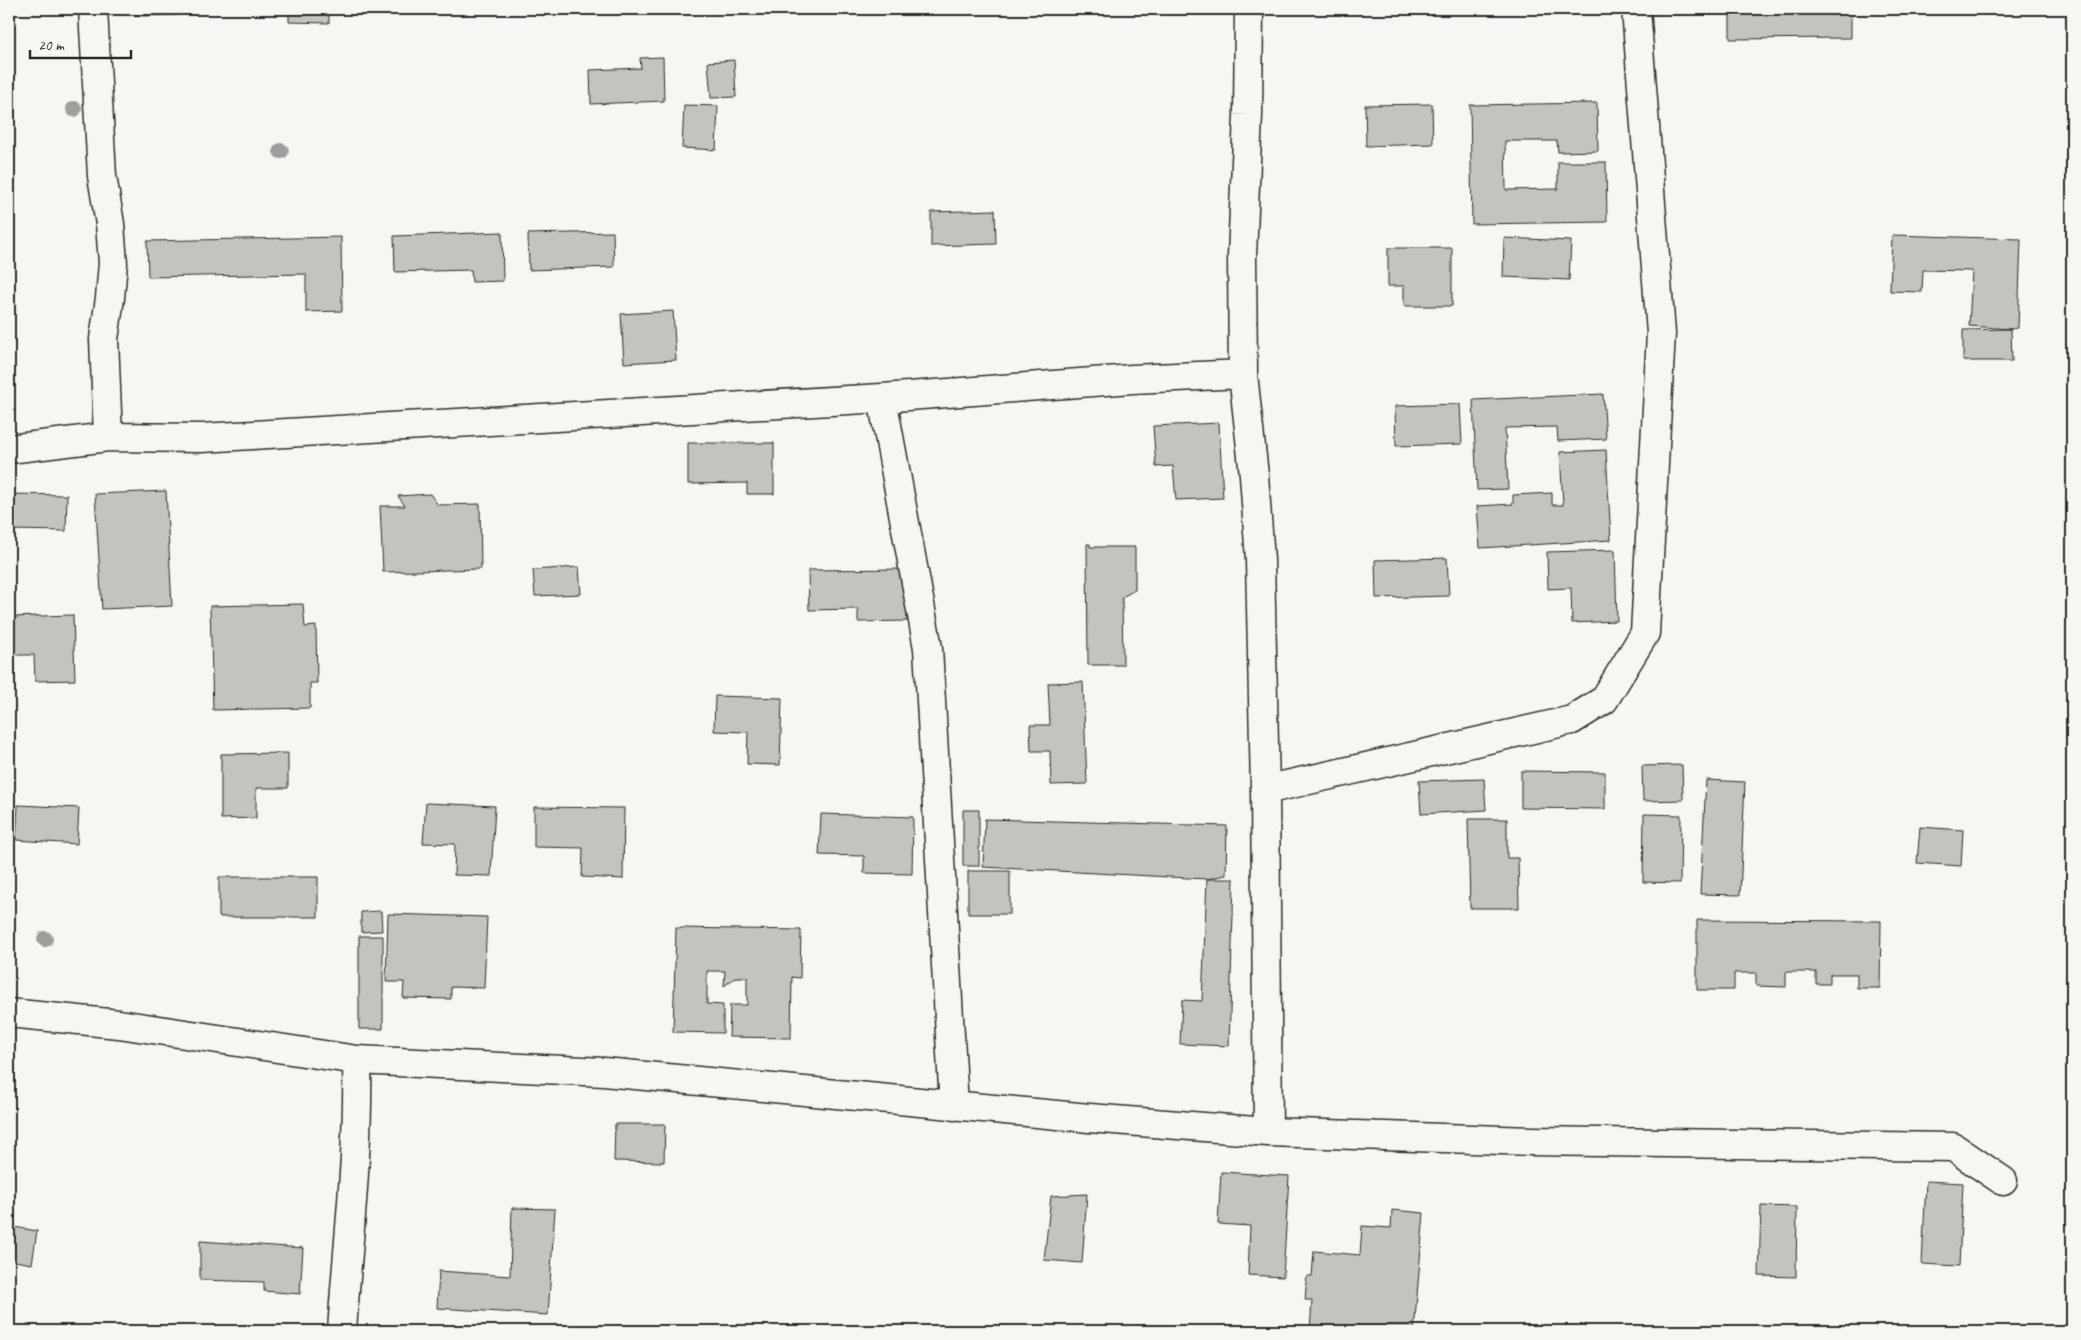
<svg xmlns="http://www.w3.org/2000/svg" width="2081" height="1340" font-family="Caveat,sans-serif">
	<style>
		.building { fill: #c3c3c0; stroke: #2b2b2b }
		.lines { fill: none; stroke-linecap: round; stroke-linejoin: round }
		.minor-casing { stroke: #2b2b2b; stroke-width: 31 }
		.minor { stroke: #f6f6f2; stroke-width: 28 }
		.tree { fill: #9e9e9c }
	</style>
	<rect width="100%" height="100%" fill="#f6f6f2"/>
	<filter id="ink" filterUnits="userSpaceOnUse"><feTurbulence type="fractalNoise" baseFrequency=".02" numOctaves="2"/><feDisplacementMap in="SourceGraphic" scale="10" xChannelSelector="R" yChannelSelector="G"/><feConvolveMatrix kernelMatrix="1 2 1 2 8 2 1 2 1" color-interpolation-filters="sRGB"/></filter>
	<g filter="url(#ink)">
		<path class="building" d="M 135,9 L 179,9 L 179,15 L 135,16 Z
			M 289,9 L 329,9 L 329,23 L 289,22 Z
			M 1730,9 L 1851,9 L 1851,38 L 1730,39 Z
			M 663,57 L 664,101 L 591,104 L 590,70 L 641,68 L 640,58 Z
			M 734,60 L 736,97 L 711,98 L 708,62 Z
			M 1597,103 L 1598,151 L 1558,152 L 1557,141 L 1505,141 L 1506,190 L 1558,189 L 1558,162 L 1606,162 L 1607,222 L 1472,224 L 1470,105 Z
			M 1432,104 L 1433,144 L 1366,146 L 1365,105 Z
			M 684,105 L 718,106 L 716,150 L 682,148 Z
			M 995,210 L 996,244 L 931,246 L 931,212 Z
			M 502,232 L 503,281 L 472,282 L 471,270 L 395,272 L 394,236 Z
			M 613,232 L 614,267 L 529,270 L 528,234 Z
			M 1892,235 L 2021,239 L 2018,328 L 2011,329 L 1969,326 L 1972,271 L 1923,270 L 1922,292 L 1890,291 Z
			M 341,237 L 342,311 L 306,312 L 306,274 L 148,277 L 147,241 Z
			M 1504,238 L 1571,241 L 1569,280 L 1503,277 Z
			M 1388,248 L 1452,248 L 1452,306 L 1404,306 L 1404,286 L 1388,286 Z
			M 673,311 L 676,360 L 624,363 L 621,314 Z
			M 2011,329 L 2012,361 L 1963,361 L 1963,330 Z
			M 1603,394 L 1606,439 L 1558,441 L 1557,427 L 1505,428 L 1508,489 L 1477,490 L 1473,400 Z
			M 1460,404 L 1462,444 L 1396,446 L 1395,406 Z
			M 1219,423 L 1223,498 L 1176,500 L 1173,466 L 1156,467 L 1153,426 Z
			M 688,443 L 774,443 L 774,494 L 747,494 L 747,483 L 688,484 Z
			M 1606,450 L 1611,540 L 1480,548 L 1477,506 L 1513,504 L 1513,495 L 1552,493 L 1552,505 L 1563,505 L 1560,452 Z
			M 166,491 L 172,606 L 102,609 L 95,494 Z
			M 9,494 L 67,495 L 66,531 L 9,530 Z
			M 430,494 L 438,505 L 480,504 L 481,569 L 383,572 L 380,506 L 405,506 L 398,496 Z
			M 1087,544 L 1090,544 L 1090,547 L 1135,547 L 1135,590 L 1122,597 L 1123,665 L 1088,665 Z
			M 1615,550 L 1617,621 L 1572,623 L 1571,588 L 1548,589 L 1547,552 Z
			M 1447,558 L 1449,596 L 1376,598 L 1375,560 Z
			M 579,567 L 581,594 L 535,596 L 533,570 Z
			M 906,569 L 907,621 L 858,622 L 858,609 L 809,610 L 808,570 Z
			M 303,604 L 305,627 L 316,626 L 317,683 L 310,683 L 310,708 L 213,710 L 210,606 Z
			M 73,615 L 75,680 L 35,681 L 34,655 L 9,655 L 9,617 Z
			M 1083,682 L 1087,784 L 1051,785 L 1050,751 L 1031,751 L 1030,725 L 1050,725 L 1048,683 Z
			M 715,696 L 782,698 L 780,765 L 747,764 L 748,732 L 714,731 Z
			M 288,753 L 288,788 L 256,788 L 256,818 L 221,819 L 221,754 Z
			M 1682,765 L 1683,800 L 1643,801 L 1642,766 Z
			M 1521,771 L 1605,772 L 1605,809 L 1521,808 Z
			M 1484,779 L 1486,810 L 1421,814 L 1419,781 Z
			M 1706,780 L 1745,782 L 1740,895 L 1700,894 Z
			M 426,803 L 495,806 L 491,876 L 454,875 L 455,844 L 423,843 Z
			M 18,805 L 79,808 L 77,844 L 16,840 Z
			M 534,807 L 624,808 L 623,879 L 582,877 L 583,848 L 534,847 Z
			M 963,810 L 979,810 L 979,866 L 963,866 Z
			M 821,814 L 913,817 L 912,874 L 864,873 L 864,856 L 819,855 Z
			M 1644,814 L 1681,815 L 1680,883 L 1643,882 Z
			M 985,819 L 1227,826 L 1226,875 L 1207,879 L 983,867 Z
			M 1468,819 L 1507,819 L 1507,858 L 1518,858 L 1519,908 L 1470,908 Z
			M 1920,827 L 1963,830 L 1961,866 L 1917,863 Z
			M 968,871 L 1010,871 L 1010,914 L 968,914 Z
			M 219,877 L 318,877 L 318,917 L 219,917 Z
			M 1207,879 L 1234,879 L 1229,1046 L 1180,1044 L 1182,1000 L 1202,1001 Z
			M 381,911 L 382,931 L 361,932 L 361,912 Z
			M 388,914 L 487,917 L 484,988 L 451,987 L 451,999 L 403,998 L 404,982 L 386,982 Z
			M 1697,920 L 1881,921 L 1880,988 L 1857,988 L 1857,974 L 1830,974 L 1830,984 L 1816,984 L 1816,972 L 1786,972 L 1786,987 L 1756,986 L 1756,973 L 1734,973 L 1734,990 L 1697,990 Z
			M 676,928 L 801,930 L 800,978 L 792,977 L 791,1038 L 729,1037 L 730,1005 L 747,1005 L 747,977 L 736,977 L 724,986 L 725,971 L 707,971 L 707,1004 L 723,1005 L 723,1033 L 673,1032 Z
			M 359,936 L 383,936 L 383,1029 L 359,1029 Z
			M 615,1124 L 665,1124 L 664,1162 L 614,1161 Z
			M 1221,1172 L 1289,1176 L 1283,1277 L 1248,1275 L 1250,1226 L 1218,1224 Z
			M 1926,1181 L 1963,1183 L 1959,1266 L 1922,1264 Z
			M 1087,1194 L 1082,1263 L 1044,1260 L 1051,1196 Z
			M 1761,1206 L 1797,1207 L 1796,1277 L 1759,1276 Z
			M 512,1208 L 555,1209 L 548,1315 L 437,1308 L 439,1271 L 510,1276 Z
			M 1392,1210 L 1424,1213 L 1414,1331 L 1310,1331 L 1312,1300 L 1305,1300 L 1307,1276 L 1312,1276 L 1314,1251 L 1360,1255 L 1362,1226 L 1391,1228 Z
			M 9,1226 L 37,1231 L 32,1264 L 9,1260 Z
			M 200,1241 L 303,1248 L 300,1294 L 264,1291 L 264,1282 L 200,1280 Z"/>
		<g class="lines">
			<g class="minor-casing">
				<path id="minor" d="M 93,9 L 102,176 L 110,224 L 113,263 L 110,298 L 104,339 L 108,437
					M 1249,9 L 1248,115 L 1242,256 L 1243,374 L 1254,475 L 1260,560 L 1265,790 L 1268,1132
					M 882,398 L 928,648 L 954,1106
					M 9,449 L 108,437 L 201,438 L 882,398 L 1132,379 L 1243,374
					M 1265,790 L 1572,720 L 1604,700 L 1645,633 L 1661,333 L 1636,9
					M 9,1013 L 119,1024 L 357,1060 L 604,1072 L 1089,1118 L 1268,1132 L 1531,1141 L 1953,1147 L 2003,1181
					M 342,1331 C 348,1240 359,1151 357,1060"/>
			</g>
			<use href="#minor" class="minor"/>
		</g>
		<g class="tree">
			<circle cx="74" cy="109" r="8"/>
			<circle cx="281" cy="151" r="8"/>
			<circle cx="45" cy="939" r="8"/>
		</g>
	</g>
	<rect width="2081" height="1340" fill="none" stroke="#f6f6f2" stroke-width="30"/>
	<rect x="15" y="15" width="2051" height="1310" fill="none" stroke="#2b2b2b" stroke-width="2" filter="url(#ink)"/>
	<path d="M30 50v8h101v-8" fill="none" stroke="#2b2b2b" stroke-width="2.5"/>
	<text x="38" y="50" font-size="15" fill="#2b2b2b" stroke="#f6f6f2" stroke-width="4" paint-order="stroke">20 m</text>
</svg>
